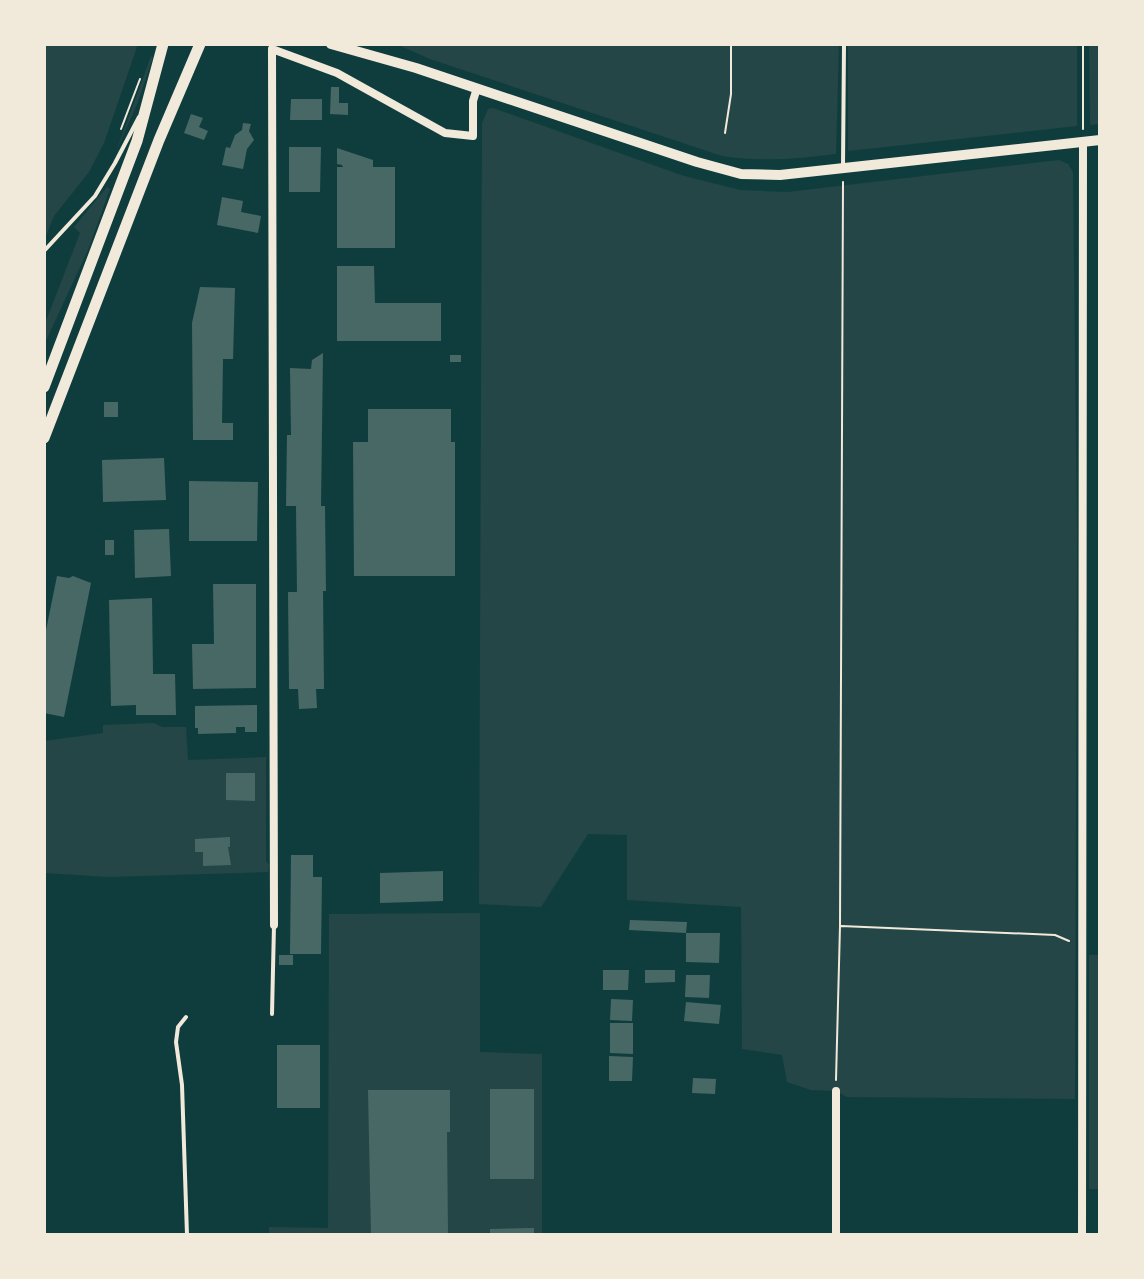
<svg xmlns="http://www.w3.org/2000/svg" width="1144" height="1279" font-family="Helvetica,sans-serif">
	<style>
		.green { fill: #244646 }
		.building { fill: #486865 }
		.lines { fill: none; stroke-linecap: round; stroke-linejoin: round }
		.path { stroke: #f1e9da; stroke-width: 2 }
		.service { stroke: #f1e9da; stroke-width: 4 }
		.minor { stroke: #f1e9da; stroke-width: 8 }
		.tertiary { stroke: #f1e9da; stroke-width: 10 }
		.secondary { stroke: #f1e9da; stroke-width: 11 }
	</style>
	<rect width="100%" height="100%" fill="#0f3d3e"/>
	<path class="green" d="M 44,44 L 134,44 L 137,47 L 104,143 L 89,172 L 54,216 L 44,241 Z
		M 396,44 L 839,44 L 836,154 C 798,159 761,162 722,156 L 430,59 Z
		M 848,44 L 1077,44 L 1077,126 L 848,151 Z
		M 1089,44 L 1100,44 L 1100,124 L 1090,125 Z
		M 151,56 L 153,57 L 138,102 L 116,152 Z
		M 493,108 L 681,175 L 740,190 L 788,192 L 1059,160 L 1068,164 L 1073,172 L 1077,531 L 1075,1099 L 847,1097 L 836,1091 L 811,1090 L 787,1082 L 782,1055 L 742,1049 L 741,907 L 627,900 L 627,835 L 588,834 L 541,907 L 479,904 L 482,123 L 488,109 Z
		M 107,187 L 110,189 L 88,250 L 44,345 L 44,326 L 80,233 L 74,227 Z
		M 154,723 L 162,727 L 186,727 L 188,760 L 266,757 L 266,861 L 269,865 L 268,872 L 109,877 L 44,873 L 44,741 L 103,733 L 103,725 Z
		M 480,913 L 480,1052 L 542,1054 L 542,1235 L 269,1235 L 269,1227 L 328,1228 L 329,914 Z
		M 1089,955 L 1100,955 L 1100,1189 L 1089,1189 Z"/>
	<path class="building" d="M 331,87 L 339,87 L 339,103 L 348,103 L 348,115 L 330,114 Z
		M 291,99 L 322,99 L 322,120 L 290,120 Z
		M 191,114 L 203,118 L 199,127 L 208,131 L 204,140 L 184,133 Z
		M 243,123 L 251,124 L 249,131 L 254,140 L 247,149 L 243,169 L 222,165 L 226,147 L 230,148 L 235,135 L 242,130 Z
		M 289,147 L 321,147 L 320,192 L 289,192 Z
		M 337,148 L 373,160 L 373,167 L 395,167 L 395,248 L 337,248 L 337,167 L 343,167 L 342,165 L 337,164 Z
		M 222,197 L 243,201 L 241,212 L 261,216 L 258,233 L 217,225 Z
		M 337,266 L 374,266 L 375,303 L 441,303 L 441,341 L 337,341 Z
		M 200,287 L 235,288 L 233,359 L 223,359 L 222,423 L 233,423 L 233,440 L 193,440 L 192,323 Z
		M 323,353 L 321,506 L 325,506 L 326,591 L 323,591 L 324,689 L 316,689 L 317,708 L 299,709 L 298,689 L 289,689 L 288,592 L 297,592 L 296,506 L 286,506 L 287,435 L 291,435 L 290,368 L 311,369 L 312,360 Z
		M 450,355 L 461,355 L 461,362 L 450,362 Z
		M 104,402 L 118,402 L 118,417 L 104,417 Z
		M 368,409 L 451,409 L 451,442 L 455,442 L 455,576 L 354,576 L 353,442 L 368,442 Z
		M 164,458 L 166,500 L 103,502 L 102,460 Z
		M 189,481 L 258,482 L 257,541 L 189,541 Z
		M 169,529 L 171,576 L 135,578 L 134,530 Z
		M 105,540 L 114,540 L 114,555 L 105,555 Z
		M 57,576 L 69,578 L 73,576 L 91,583 L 64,717 L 44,713 L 44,640 Z
		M 213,584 L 256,584 L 256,688 L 193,689 L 192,644 L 214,644 Z
		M 152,598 L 153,674 L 175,674 L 176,715 L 136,715 L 136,705 L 111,706 L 109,600 Z
		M 257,705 L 257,732 L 245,732 L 245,727 L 236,727 L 236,733 L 198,734 L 198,728 L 195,728 L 195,706 Z
		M 226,773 L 255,773 L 255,801 L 226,800 Z
		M 230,837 L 230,847 L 228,847 L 231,865 L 203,866 L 203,852 L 195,852 L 195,839 Z
		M 291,855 L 313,855 L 313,877 L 322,877 L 321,954 L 290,954 Z
		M 443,871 L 443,901 L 380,903 L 380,873 Z
		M 630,920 L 687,922 L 686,933 L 720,933 L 719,963 L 686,962 L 686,933 L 629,930 Z
		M 279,955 L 293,955 L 293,965 L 279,965 Z
		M 603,970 L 629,970 L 628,990 L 603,990 Z
		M 645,970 L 675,970 L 675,982 L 645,983 Z
		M 686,975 L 710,975 L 709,998 L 685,997 Z
		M 611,999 L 633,1000 L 632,1021 L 610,1020 Z
		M 686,1002 L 721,1005 L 719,1024 L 684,1021 Z
		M 610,1023 L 633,1023 L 633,1054 L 610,1053 Z
		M 277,1045 L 320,1045 L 320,1108 L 277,1108 Z
		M 609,1056 L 633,1057 L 632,1081 L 609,1081 Z
		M 693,1078 L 716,1079 L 715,1094 L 692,1093 Z
		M 490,1089 L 534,1089 L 534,1179 L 490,1179 Z
		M 368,1090 L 450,1090 L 450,1132 L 447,1132 L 448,1235 L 371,1235 Z
		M 534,1228 L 534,1235 L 490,1235 L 490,1229 Z"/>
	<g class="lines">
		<path class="path" d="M 121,129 L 140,79
			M 1083,129 L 1083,44
			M 725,133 L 731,94 L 731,44
			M 841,926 L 1055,935 L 1069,941
			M 836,1080 L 840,926 L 843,182"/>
		<path class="service" d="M 843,166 L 844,44
			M 44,251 L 95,196 L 115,163 L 139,117
			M 272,1014 L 274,925
			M 186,1017 L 178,1027 L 176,1042 L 182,1085 L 187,1235"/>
		<path class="minor" d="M 274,925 L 272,49 L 337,73 L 445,133 L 473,136 L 473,101 L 477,88
			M 836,1091 L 836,1235
			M 1082,1235 L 1083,142"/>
		<path class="tertiary" d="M 331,44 L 416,68 L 697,162 L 741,174 L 780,175 L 1100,140"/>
		<path class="secondary" d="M 44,387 L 137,141 L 163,44
			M 44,438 L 159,140 L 200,44"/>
	</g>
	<rect width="1144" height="1279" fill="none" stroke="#f1e9da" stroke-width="92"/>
</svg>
